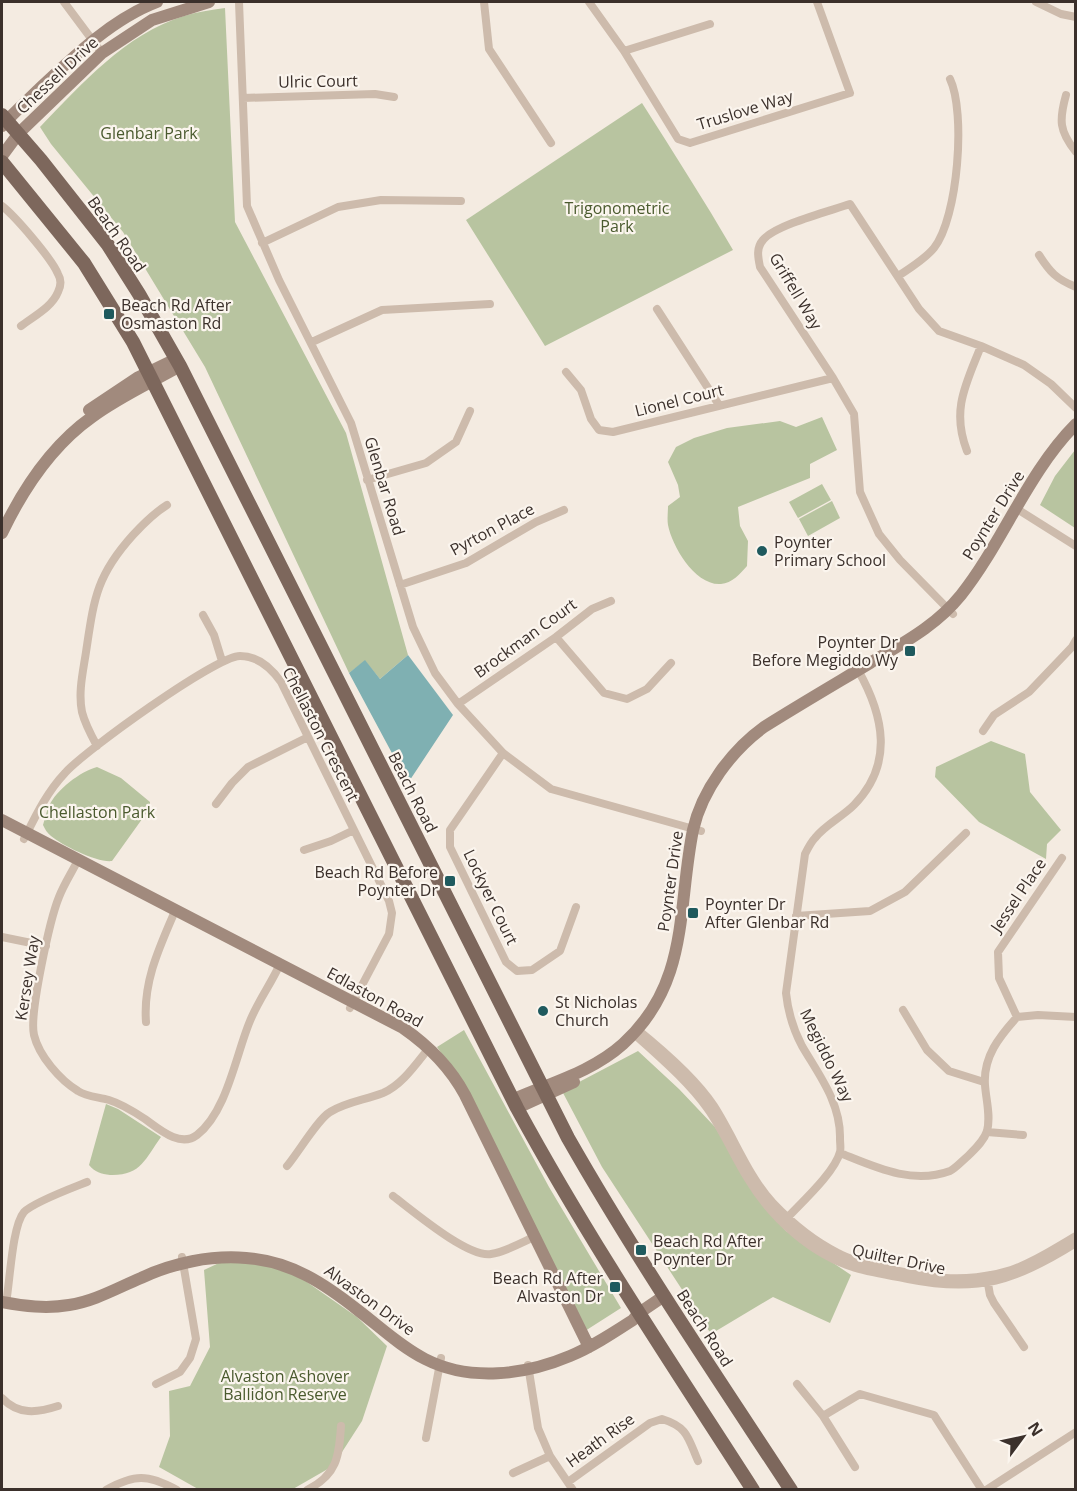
<svg xmlns="http://www.w3.org/2000/svg" width="1077" height="1491" font-family="'Open Sans',sans-serif">
	<style>
		.green { fill: #b8c4a0 }
		.water { fill: #7fb0b2 }
		.lines { fill: none; stroke-linecap: round; stroke-linejoin: round }
		.street { stroke: #cdbbac; stroke-width: 8 }
		.secondary { stroke: #a18a7d; stroke-width: 12 }
		.primary { stroke: #7d675c; stroke-width: 14 }
		.poi-dot { fill: #1f5a5e; stroke: #fbf5ee; stroke-width: 2 }
		.labels { text-anchor: middle; dominant-baseline: central; stroke-width: 4.5; stroke-linejoin: round; paint-order: stroke }
		.street-label { font-size: 16px; fill: #3b302b; stroke: #fbf5ee }
		.park-label { font-size: 16px; fill: #4a5a2e; stroke: #fbf5ee }
		.poi-label { font-size: 16px; fill: #3b302b; stroke: #fbf5ee; text-anchor: start }
	</style>
	<rect width="100%" height="100%" fill="#f4ebe1"/>
	<path class="green" d="M 225,8 L 235,222 L 346,433 L 408,655 L 380,679 L 365,661 L 349,673 L 205,367 L 123,232 L 51,144 L 40,127 C 82,84 125,34 184,16 C 197,12 211,10 225,8 Z
		M 642,103 C 673,152 704,200 733,250 L 545,346 L 466,220 Z
		M 822,417 L 837,450 L 810,464 L 810,478 L 738,507 L 740,526 L 748,541 L 747,566 C 740,574 732,583 721,584 C 695,586 672,546 668,525 C 667,519 668,512 668,506 L 680,497 L 678,485 L 668,462 L 676,447 L 694,438 L 727,428 L 780,421 L 796,427 Z
		M 1075,450 L 1075,528 L 1040,505 L 1055,476 Z
		M 822,484 L 831,500 L 798,518 L 789,502 Z
		M 832,501 L 840,518 L 808,536 L 799,519 Z
		M 991,741 L 1025,754 L 1030,792 L 1061,830 L 1047,844 L 1046,859 L 979,822 L 935,777 L 936,767 Z
		M 97,767 L 121,778 L 150,802 L 150,808 L 112,861 C 98,863 63,846 51,836 C 47,833 45,829 43,825 C 45,819 46,812 49,806 C 56,790 81,771 97,767 Z
		M 464,1030 L 549,1187 L 621,1308 L 585,1331 L 463,1084 L 437,1047 Z
		M 638,1051 L 679,1089 L 715,1127 L 761,1202 L 786,1231 L 851,1275 L 830,1323 L 773,1297 L 711,1334 L 602,1167 L 562,1091 Z
		M 106,1104 L 118,1109 L 161,1137 C 145,1159 141,1176 110,1175 C 101,1174 95,1172 89,1165 Z
		M 221,1262 L 268,1263 L 304,1280 L 357,1317 L 387,1346 L 362,1421 L 333,1466 L 293,1489 L 198,1489 L 159,1467 L 170,1436 L 169,1391 L 190,1386 L 210,1347 L 204,1270 Z"/>
	<path class="water" d="M 408,655 L 453,715 L 408,783 L 349,673 L 365,660 L 380,679 Z"/>
	<g class="lines">
		<path class="street" d="M 64,2 L 102,53
			M 239,2 L 247,206 L 279,280 L 351,423 L 413,627 L 435,673 L 458,704 L 503,753 L 551,789 L 701,831
			M 484,2 L 489,49 L 551,143
			M 589,2 L 624,51 L 678,139 L 690,143 L 850,93 L 817,2
			M 1036,2 L 1061,14 L 1076,17
			M 624,51 L 710,24
			M 1066,95 C 1059,120 1059,131 1076,152
			M 243,98 L 375,94 L 394,97
			M 2,206 C 15,216 52,259 58,274 C 61,279 61,286 58,292 C 52,307 34,316 21,326
			M 262,243 L 338,207 L 381,200 L 461,201
			M 1039,255 C 1050,272 1056,279 1076,287
			M 898,276 C 910,268 924,260 934,248 C 958,218 966,112 950,79
			M 657,309 L 719,405
			M 312,342 L 382,310 L 490,304
			M 566,372 L 581,390 L 591,419 L 599,430 L 613,432 L 833,378
			M 967,451 C 951,410 966,384 981,346
			M 367,480 L 426,463 L 456,442 L 470,411
			M 1017,509 L 1076,546
			M 400,585 L 466,563 L 536,522 L 564,510
			M 953,614 L 900,560 L 879,534 L 860,492 L 854,414 L 833,378 L 760,267 C 758,257 756,248 763,240 C 775,225 830,211 850,204 L 919,309 L 939,331 L 981,346 L 1024,365 L 1051,384 L 1076,408
			M 203,615 L 214,635 L 222,661
			M 556,637 L 604,693 L 627,699 L 647,689 L 671,663
			M 458,704 L 556,637 L 592,609 L 611,601
			M 983,731 L 994,715 L 1029,692 L 1072,647 L 1076,640
			M 97,746 C 91,735 85,724 82,712 C 78,692 83,672 86,652 C 94,599 96,576 133,535 C 144,523 154,513 167,505
			M 503,753 L 450,830 L 450,847 L 506,962 L 517,971 L 532,970 L 560,951 L 576,907
			M 216,804 L 232,783 L 248,767 L 308,737
			M 24,839 C 36,815 47,792 65,773 C 83,752 216,656 240,656 C 258,656 272,669 281,682 L 389,901 L 392,913 L 389,934 L 350,1008
			M 304,850 L 331,841 L 354,830
			M 78,860 C 72,872 64,884 59,897 C 50,919 29,1014 34,1035 C 39,1056 60,1080 78,1091 C 87,1097 99,1097 109,1100 C 122,1104 133,1111 145,1119 C 159,1129 180,1148 197,1135 C 227,1112 236,1054 250,1021 C 258,1001 271,984 280,964
			M 796,916 L 870,911 L 905,892 L 966,833
			M 2,937 L 46,946
			M 903,1010 L 927,1050 L 949,1071 L 984,1082
			M 1017,1017 L 999,978 L 998,952 L 1062,858
			M 146,1022 C 143,982 159,948 175,911
			M 637,1029 C 663,1050 696,1078 714,1106 C 734,1137 748,1176 773,1203 C 792,1223 814,1241 838,1253 C 854,1262 873,1265 890,1269 C 932,1279 969,1283 1011,1270 C 1035,1262 1055,1248 1076,1236
			M 633,1033 C 658,1056 687,1080 707,1108 C 723,1130 733,1155 748,1179 C 772,1219 813,1256 859,1269 C 874,1273 891,1276 908,1279 C 978,1293 1016,1281 1076,1243
			M 987,1132 L 1023,1135
			M 840,1153 C 875,1167 912,1185 950,1171 C 956,1168 962,1161 968,1156 C 975,1149 984,1141 987,1131 C 991,1116 986,1100 985,1085 C 983,1057 999,1037 1017,1017 L 1038,1015 L 1076,1017
			M 287,1166 C 298,1153 318,1119 330,1112 C 346,1102 365,1100 383,1093 C 402,1085 416,1064 429,1048
			M 393,1196 C 413,1211 468,1258 491,1254 C 505,1252 521,1243 534,1237
			M 788,1217 C 802,1202 835,1172 840,1152 C 841,1149 840,1143 840,1139 C 841,1103 819,1075 802,1046 C 793,1029 788,1012 786,993 L 805,854 C 808,848 811,842 815,838 C 825,825 842,817 854,805 C 894,764 884,716 858,670
			M 987,1278 L 990,1295 L 994,1303 L 1024,1347
			M 6,1303 C 10,1282 12,1226 24,1212 C 34,1202 72,1188 87,1182
			M 528,1365 L 538,1428 L 550,1456 L 573,1490
			M 156,1384 L 180,1372 L 190,1358 L 196,1339 L 182,1257
			M 797,1384 L 823,1416 L 855,1467
			M 2,1398 C 18,1415 37,1413 58,1406
			M 823,1416 L 860,1394 L 934,1415 L 982,1490
			M 426,1438 L 441,1358
			M 513,1473 L 550,1456
			M 568,1482 L 650,1423 L 662,1419 C 688,1427 688,1438 698,1461
			M 106,1490 C 134,1474 148,1474 177,1490
			M 307,1490 C 337,1475 339,1457 341,1426
			M 986,1490 L 1076,1432"/>
		<path class="secondary" d="M 2,126 C 13,113 26,102 38,90 C 72,58 112,19 157,2
			M 2,156 L 19,133 L 102,53 L 152,20 L 209,2
			M 89,410 L 137,378 L 176,359
			M 2,533 C 23,489 51,446 92,417 C 119,397 150,383 180,366
			M 2,820 L 403,1028 C 429,1046 450,1067 465,1095 L 589,1347
			M 514,1099 C 550,1083 592,1072 623,1044 C 690,983 677,909 693,830 C 702,790 732,750 764,727 C 799,705 835,684 870,663 C 903,643 936,626 961,595 C 1003,542 1028,472 1076,424
			M 517,1108 L 574,1082
			M 2,1302 C 24,1306 46,1309 69,1305 C 95,1301 117,1288 141,1278 C 173,1263 211,1255 246,1258 C 291,1261 325,1284 359,1311 C 380,1327 401,1347 425,1359 C 470,1382 525,1375 570,1356 C 592,1347 613,1333 633,1320 L 639,1313 L 664,1296"/>
		<path class="primary" d="M 2,115 L 41,160 L 108,245 L 139,294 L 180,366 L 568,1138 C 637,1259 715,1374 791,1490
			M 2,162 L 84,263 L 133,342 L 517,1108 C 588,1239 672,1364 753,1490"/>
	</g>
	<g class="poi-dot">
		<rect x="103" y="308" width="12" height="12" rx="3"/>
		<circle cx="762" cy="551" r="6"/>
		<rect x="904" y="645" width="12" height="12" rx="3"/>
		<rect x="444" y="875" width="12" height="12" rx="3"/>
		<rect x="687" y="907" width="12" height="12" rx="3"/>
		<circle cx="543" cy="1011" r="6"/>
		<rect x="635" y="1244" width="12" height="12" rx="3"/>
		<rect x="609" y="1281" width="12" height="12" rx="3"/>
	</g>
	<g class="labels">
		<g class="street-label">
			<text transform="translate(57 75) rotate(-43)">Chessell Drive</text>
			<text transform="translate(318 81) rotate(-1)">Ulric Court</text>
			<text transform="translate(745 110) rotate(-17)">Truslove Way</text>
			<text transform="translate(117 234) rotate(55)">Beach Road</text>
			<text transform="translate(796 291) rotate(59)">Griffell Way</text>
			<text transform="translate(679 400) rotate(-14)">Lionel Court</text>
			<text transform="translate(385 486) rotate(73)">Glenbar Road</text>
			<text transform="translate(993 515) rotate(-58)">Poynter Drive</text>
			<text transform="translate(492 529) rotate(-28)">Pyrton Place</text>
			<text transform="translate(525 638) rotate(-36)">Brockman Court</text>
			<text transform="translate(321 734) rotate(63)">Chellaston Crescent</text>
			<text transform="translate(413 792) rotate(63)">Beach Road</text>
			<text transform="translate(670 881) rotate(-82)">Poynter Drive</text>
			<text transform="translate(1018 895) rotate(-56)">Jessel Place</text>
			<text transform="translate(491 897) rotate(64)">Lockyer Court</text>
			<text transform="translate(27 978) rotate(-81)">Kersey Way</text>
			<text transform="translate(375 997) rotate(29)">Edlaston Road</text>
			<text transform="translate(827 1055) rotate(64)">Megiddo Way</text>
			<text transform="translate(899 1259) rotate(12)">Quilter Drive</text>
			<text transform="translate(370 1300) rotate(36)">Alvaston Drive</text>
			<text transform="translate(705 1328) rotate(57)">Beach Road</text>
			<text transform="translate(600 1440) rotate(-36)">Heath Rise</text>
		</g>
		<g class="park-label">
			<text x="149" y="133">Glenbar Park</text>
			<text x="617" y="208">Trigonometric<tspan x="617" dy="18">Park</tspan></text>
			<text x="97" y="812">Chellaston Park</text>
			<text x="285" y="1376">Alvaston Ashover<tspan x="285" dy="18">Ballidon Reserve</tspan></text>
		</g>
		<g class="poi-label">
			<text x="121" y="305">Beach Rd After<tspan x="121" dy="18">Osmaston Rd</tspan></text>
			<text x="774" y="542">Poynter<tspan x="774" dy="18">Primary School</tspan></text>
			<text x="898" y="642" text-anchor="end">Poynter Dr<tspan x="898" dy="18">Before Megiddo Wy</tspan></text>
			<text x="438" y="872" text-anchor="end">Beach Rd Before<tspan x="438" dy="18">Poynter Dr</tspan></text>
			<text x="705" y="904">Poynter Dr<tspan x="705" dy="18">After Glenbar Rd</tspan></text>
			<text x="555" y="1002">St Nicholas<tspan x="555" dy="18">Church</tspan></text>
			<text x="653" y="1241">Beach Rd After<tspan x="653" dy="18">Poynter Dr</tspan></text>
			<text x="603" y="1278" text-anchor="end">Beach Rd After<tspan x="603" dy="18">Alvaston Dr</tspan></text>
		</g>
	</g>
	<rect width="1077" height="1491" fill="none" stroke="#3b302b" stroke-width="6"/>
	<g transform="translate(1023 1437) rotate(57)" stroke="#fbf5ee" stroke-width="4.5" paint-order="stroke">
	<path d="M0-4.5L10 22L0 15L-10 22Z" fill="#3b302b"/>
	<text y="-9" font-size="16" font-weight="bold" text-anchor="middle" fill="#3b302b">N</text>
	</g>
</svg>
